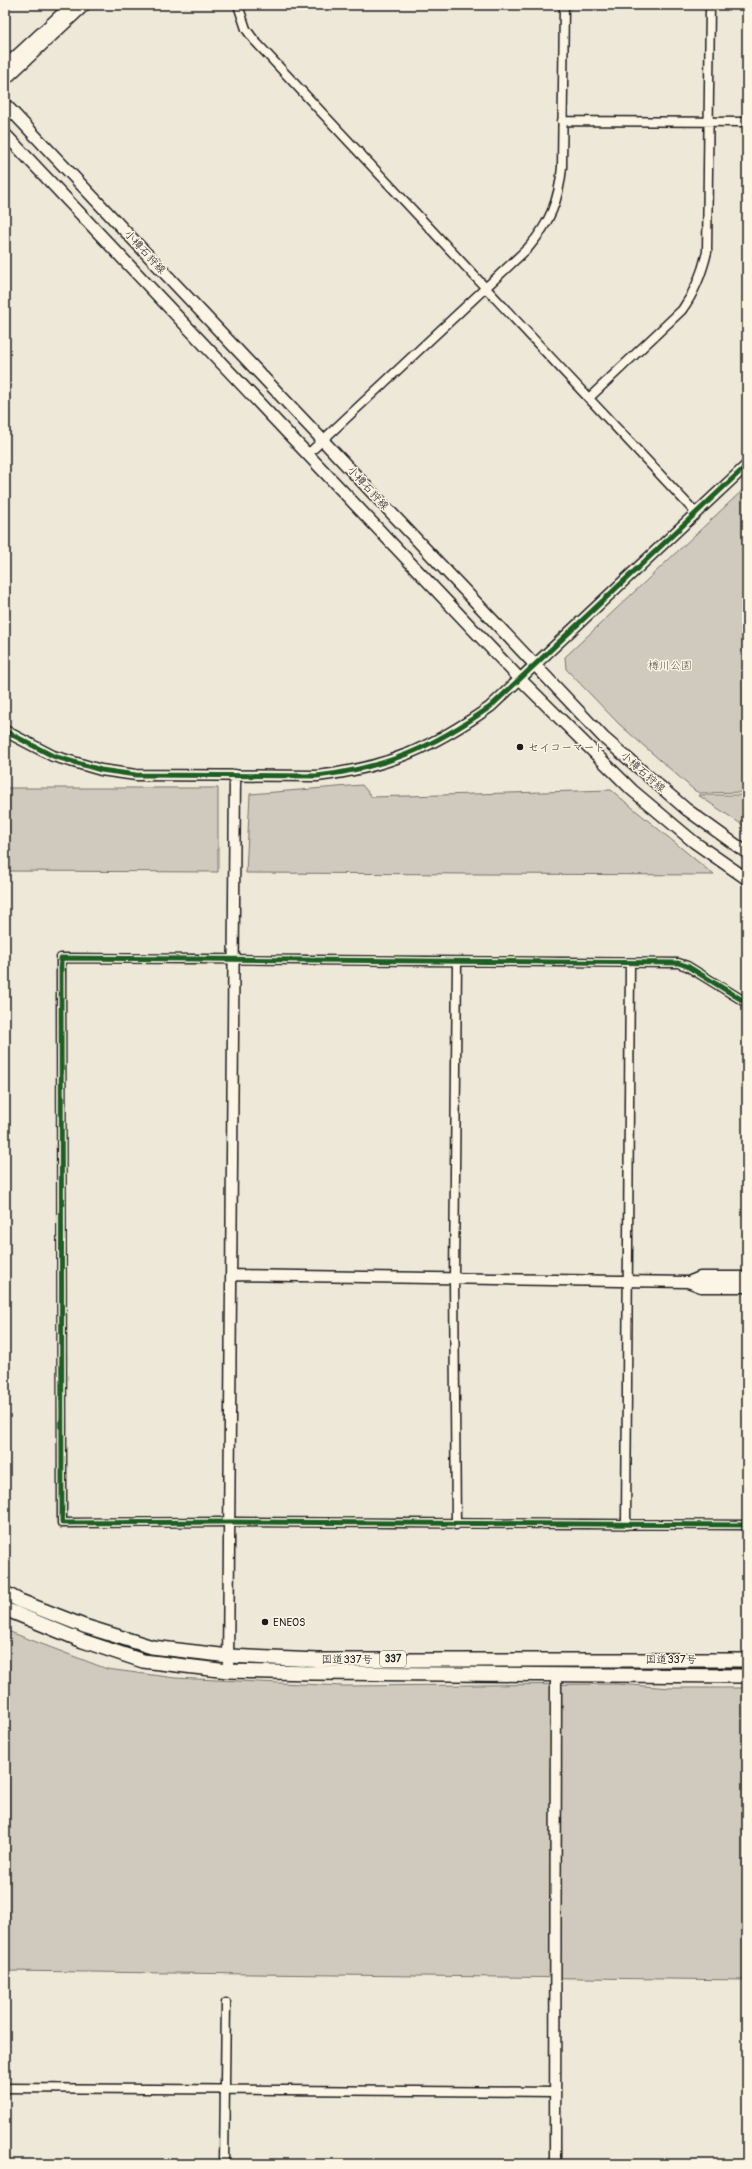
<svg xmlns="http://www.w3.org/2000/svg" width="752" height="2169" font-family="Pangolin,'Klee One',sans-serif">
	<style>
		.green { fill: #cfcabd; stroke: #76736c }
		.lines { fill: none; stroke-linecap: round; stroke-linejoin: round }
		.minor-casing { stroke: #1c1c1c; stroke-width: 11 }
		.tertiary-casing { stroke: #1c1c1c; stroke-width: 13 }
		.secondary-casing { stroke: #1c1c1c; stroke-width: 14 }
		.trunk-casing { stroke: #1c1c1c; stroke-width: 16 }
		.minor { stroke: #fcf5e5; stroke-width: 8 }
		.tertiary { stroke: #fcf5e5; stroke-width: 10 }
		.secondary { stroke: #fcf5e5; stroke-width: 11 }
		.trunk { stroke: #fcf5e5; stroke-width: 13 }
		.cycleway-casing { stroke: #fcf5e5; stroke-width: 8 }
		.cycleway { stroke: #1b5e20; stroke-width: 5 }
		.poi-dot { fill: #1c1c1c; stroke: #fcf5e5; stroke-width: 1.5 }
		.labels { text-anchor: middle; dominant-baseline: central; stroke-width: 3; stroke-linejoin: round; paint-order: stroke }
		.shield { fill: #fcf5e5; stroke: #5f5d58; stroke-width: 1 }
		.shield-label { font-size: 10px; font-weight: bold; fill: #1c1c1c }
		.street-label { font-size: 11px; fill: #1c1c1c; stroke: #fcf5e5 }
		.park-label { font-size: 11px; fill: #52504c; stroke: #fcf5e5 }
		.poi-label { font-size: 11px; fill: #1c1c1c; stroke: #fcf5e5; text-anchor: start }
	</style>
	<rect width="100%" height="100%" fill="#eee8d9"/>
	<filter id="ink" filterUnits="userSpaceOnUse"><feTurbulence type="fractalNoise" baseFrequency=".025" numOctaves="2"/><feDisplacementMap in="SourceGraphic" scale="8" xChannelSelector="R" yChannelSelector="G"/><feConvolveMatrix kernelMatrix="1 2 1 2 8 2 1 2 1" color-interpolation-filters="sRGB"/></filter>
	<g filter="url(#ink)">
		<path class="green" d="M 747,486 L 747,792 L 699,793 L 694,790 L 619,724 L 566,669 L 565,657 Z
			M 362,785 L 372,797 L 611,790 L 714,875 L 246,873 L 250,794 Z
			M 5,788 L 218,788 L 218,872 L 5,871 Z
			M 698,795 L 747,795 L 747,828 Z
			M 5,1630 L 107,1669 L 175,1678 L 343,1686 L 616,1684 L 672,1688 L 747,1688 L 747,1980 L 5,1971 Z"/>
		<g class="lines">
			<g class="minor-casing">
				<path id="minor" d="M 238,5 L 246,29 L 254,40 L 696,513
					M 562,121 L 747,122
					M 589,398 L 682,310 C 695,292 702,273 707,252 L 710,5
					M 308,454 L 528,248 C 550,223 559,200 562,167 L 564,5
					M 747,1003 L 687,966 L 678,963 L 61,958 L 62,1523 L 230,1522 L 747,1525
					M 456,1525 L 454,1279 L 457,962
					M 626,1525 L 630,963
					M 5,2088 L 555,2092
					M 224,2164 L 226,2003"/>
			</g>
			<g class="tertiary-casing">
				<path id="tertiary" d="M 5,66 L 71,5
					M 5,80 L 85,5
					M 5,731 L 53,756 L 101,770 L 136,775 L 317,776 C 387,768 433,747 490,707 L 747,465
					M 232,1275 L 688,1282 L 701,1287 L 747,1287
					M 688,1282 L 700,1277 L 747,1277
					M 228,1671 L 235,775
					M 555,2164 L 556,1675"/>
			</g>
			<g class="secondary-casing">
				<path id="secondary" d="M 5,104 L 604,738 L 686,809 L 747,853
					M 5,134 L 520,679 L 632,790 L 694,842 L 747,879"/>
			</g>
			<g class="trunk-casing">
				<path id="trunk" d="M 5,1593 L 20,1601 L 84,1626 L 152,1647 L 229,1656 L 317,1660 L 747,1660
					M 5,1609 L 83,1641 L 143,1661 L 228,1671 L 313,1673 L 747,1676"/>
			</g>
			<use href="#minor" class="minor"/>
			<use href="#tertiary" class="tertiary"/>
			<use href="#secondary" class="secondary"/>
			<use href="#trunk" class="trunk"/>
			<g class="cycleway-casing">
				<path id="cycleway" d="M 5,731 L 53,756 L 101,770 L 136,775 L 317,776 C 387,768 433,747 490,707 L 747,465
					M 747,1003 L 687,966 L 678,963 L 61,958 L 62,1523 L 230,1522 L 747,1525"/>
			</g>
			<use href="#cycleway" class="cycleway"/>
		</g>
	</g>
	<g class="poi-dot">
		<circle cx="520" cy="747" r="4"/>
		<circle cx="265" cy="1622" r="4"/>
	</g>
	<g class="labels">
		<rect class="shield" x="380" y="1651" width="26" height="16" rx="3"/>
		<g class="shield-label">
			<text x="393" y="1659">337</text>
		</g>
		<g class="street-label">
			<text transform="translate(145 252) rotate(47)">小樽石狩線</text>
			<text transform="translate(368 488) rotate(47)">小樽石狩線</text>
			<text transform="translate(643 772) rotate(41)">小樽石狩線</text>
			<text x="347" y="1659">国道337号</text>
			<text x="671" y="1659">国道337号</text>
		</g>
		<g class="park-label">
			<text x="670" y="665">樽川公園</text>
		</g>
		<g class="poi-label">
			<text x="528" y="747">セイコーマート</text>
			<text x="273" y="1622">ENEOS</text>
		</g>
	</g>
	<rect width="752" height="2169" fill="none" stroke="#fcf5e5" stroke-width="20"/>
	<rect x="10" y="10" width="732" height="2149" fill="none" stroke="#1c1c1c" stroke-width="1.5" filter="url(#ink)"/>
</svg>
